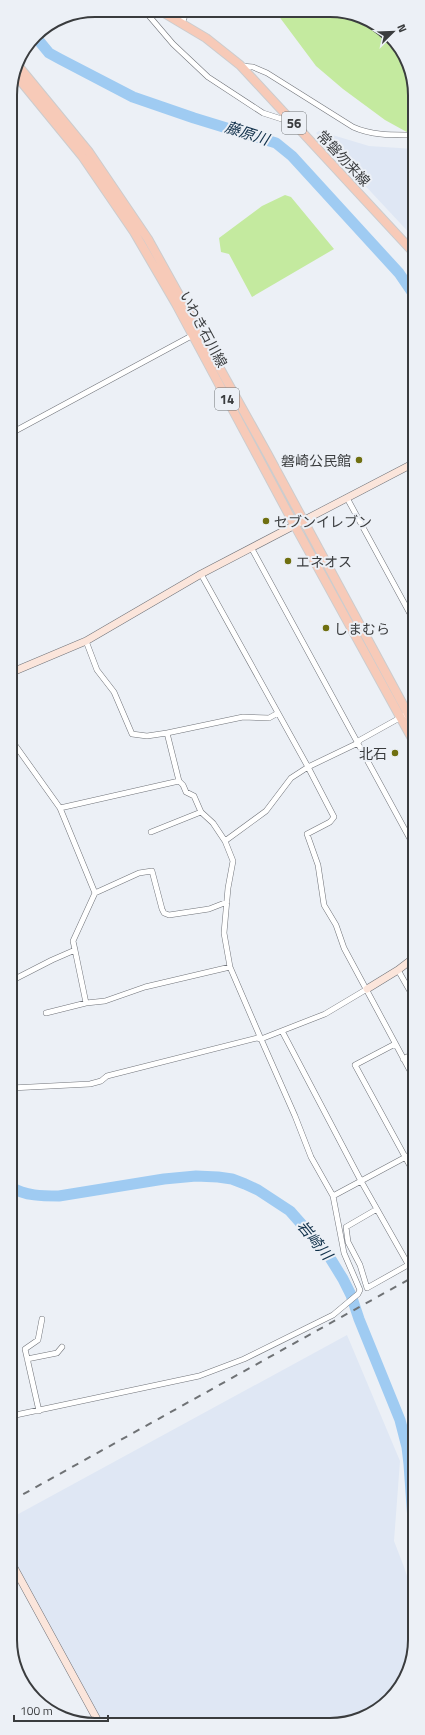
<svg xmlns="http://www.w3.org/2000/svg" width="425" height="1735" font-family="'Titillium Web','Noto Sans JP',sans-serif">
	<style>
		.built { fill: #dfe7f4 }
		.green { fill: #c4ea9f }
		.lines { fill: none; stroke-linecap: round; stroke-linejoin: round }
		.river { stroke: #9fcbf2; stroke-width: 11 }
		.street-casing { stroke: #707379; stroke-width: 6 }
		.secondary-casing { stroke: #707379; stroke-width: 8 }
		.primary-casing { stroke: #cccccd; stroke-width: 10 }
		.street { stroke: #fff; stroke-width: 5 }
		.secondary { stroke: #fbe5db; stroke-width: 7 }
		.primary { stroke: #f7cab8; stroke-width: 8 }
		.rail { stroke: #6f7275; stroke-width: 2; stroke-dasharray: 7 7; stroke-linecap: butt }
		.poi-dot { fill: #6f6f10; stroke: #ecf0f6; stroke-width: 1.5 }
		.labels { text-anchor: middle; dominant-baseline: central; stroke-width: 4; stroke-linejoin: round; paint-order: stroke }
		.shield { fill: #ecf0f6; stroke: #6f7275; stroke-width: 1 }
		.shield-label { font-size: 13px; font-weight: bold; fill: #3a3c3e }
		.street-label { font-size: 14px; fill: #3a3c3e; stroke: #ecf0f6 }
		.poi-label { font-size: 14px; fill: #3a3c3e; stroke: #ecf0f6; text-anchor: start }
		.water-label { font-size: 15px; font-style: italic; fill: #0f2f49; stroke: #ecf0f6 }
		.rim { fill: none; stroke: #3a3c3e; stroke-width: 2 }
	</style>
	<rect width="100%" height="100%" fill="#ecf0f6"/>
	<path class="built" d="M 319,131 L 369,146 L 414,149 L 414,238 L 316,133 Z
		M 347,1335 L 400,1461 L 394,1541 L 404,1567 L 408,1579 L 415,1592 L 415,1645 L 394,1696 L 368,1716 L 341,1724 L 103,1723 L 11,1554 L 11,1518 Z"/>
	<path class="green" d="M 275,11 L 347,12 L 394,39 L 414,84 L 414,136 L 385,120 L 343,89 L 316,66 Z
		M 285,195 L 291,197 L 334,249 L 252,297 L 229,254 L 221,252 L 219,238 L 262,206 Z"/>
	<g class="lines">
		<path class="river" d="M 35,36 L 49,53 L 60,59 L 133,97 L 194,118 L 276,143 L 292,156 L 399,273 L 414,295
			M 11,1187 C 25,1196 43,1196 59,1196 L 164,1179 L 196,1176 L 218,1177 L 232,1179 L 245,1184 L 258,1190 L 290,1211 L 327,1253 L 343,1279 L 351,1295 L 359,1319 L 400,1420 L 407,1447 L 409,1464 L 415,1548"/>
		<g class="street-casing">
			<path id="street" d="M 144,10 L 173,44 L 208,77 L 263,113 L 291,122
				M 182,23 L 187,11
				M 241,66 L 253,67 L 267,73 L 353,127 C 373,136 393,135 414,135
				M 10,431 L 17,430 L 195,334
				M 347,498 L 414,621
				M 252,549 L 415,848
				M 201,574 L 308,767 L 291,778 L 266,811 L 225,841
				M 86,641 L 97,670 L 114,692 L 132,734 L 147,736 L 167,733
				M 414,710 L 360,740 L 358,743 L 308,767 L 334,817 L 330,822 L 307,834 L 318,865 L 324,905 L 336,925 L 344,948 L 415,1080
				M 10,738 L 60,808 L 95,893 L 73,941 L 75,950
				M 60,808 L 179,781
				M 201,812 L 194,796 L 186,792 L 183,785 L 179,781 L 167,733 L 243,717 L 269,718 L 278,713
				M 95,893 L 139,873 L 152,871 L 162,909 L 164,913 L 169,915 L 209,909 L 227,902
				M 398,970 L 415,1000
				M 11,981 L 52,960 L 75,950 L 86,1003
				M 46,1013 L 86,1003 L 105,1001 L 145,987 L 230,967
				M 282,1031 L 361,1181 L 408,1264
				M 395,1044 L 355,1065 L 415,1175
				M 403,1059 L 415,1053
				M 11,1088 L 90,1084 L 101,1081 L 107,1076 L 257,1038 L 261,1039 L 230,967 L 224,933 L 228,888 L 233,861 L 225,841 L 213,823 L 201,812 L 151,832
				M 333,1196 L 415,1152
				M 377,1209 L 346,1227 L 348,1242 L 360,1265 L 367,1288 L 415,1261
				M 27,1359 L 57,1353 L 62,1347
				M 39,1411 L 25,1349 L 38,1340 L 42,1319
				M 11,1416 L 199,1376 L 244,1359 L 333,1315 L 358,1294 L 360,1290 L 344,1253 L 333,1196 L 311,1157 L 295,1116 L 261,1039 L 325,1014 L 367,989"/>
		</g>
		<g class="secondary-casing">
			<path id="secondary" d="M 10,673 L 86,641 L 201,574 L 414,463
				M 367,989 L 398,970 L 415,957
				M 11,1562 L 99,1723"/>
		</g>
		<g class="primary-casing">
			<path id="primary" d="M 159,10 L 206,38 L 240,65 L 414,253
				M 16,63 L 89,152 L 148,239 L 267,453 L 414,725
				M 14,73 L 82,156 L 134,232 L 176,304 L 295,526 L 414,742"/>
		</g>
		<use href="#street" class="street"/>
		<use href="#secondary" class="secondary"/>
		<use href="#primary" class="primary"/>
		<path class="rail" d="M 11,1501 L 415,1276"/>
	</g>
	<g class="poi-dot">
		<circle cx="359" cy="460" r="4"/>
		<circle cx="266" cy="521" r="4"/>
		<circle cx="288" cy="561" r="4"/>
		<circle cx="326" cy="628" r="4"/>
		<circle cx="395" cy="753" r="4"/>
	</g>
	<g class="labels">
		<g class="shield">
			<rect x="282" y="112" width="24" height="22" rx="3"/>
			<rect x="215" y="388" width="24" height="22" rx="3"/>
		</g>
		<g class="shield-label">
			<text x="294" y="123">56</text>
			<text x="227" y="399">14</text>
		</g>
		<g class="street-label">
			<text transform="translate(344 158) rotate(47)">常磐勿来線</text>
			<text transform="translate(204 329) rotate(62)">いわき石川線</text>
		</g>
		<g class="poi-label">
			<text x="351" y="460" text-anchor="end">磐崎公民館</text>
			<text x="274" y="521">セブンイレブン</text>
			<text x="296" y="561">エネオス</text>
			<text x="334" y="628">しまむら</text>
			<text x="387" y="753" text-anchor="end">北石</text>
		</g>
		<g class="water-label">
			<text transform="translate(247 133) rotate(18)">藤原川</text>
			<text transform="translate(315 1240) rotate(51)">岩崎川</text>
		</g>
	</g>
	<path d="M0 0H425V1735H0ZM95 17H330A78 78 0 0 1 408 95V1640A78 78 0 0 1 330 1718H95A78 78 0 0 1 17 1640V95A78 78 0 0 1 95 17Z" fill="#ecf0f6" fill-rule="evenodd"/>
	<path class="rim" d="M95 17H330A78 78 0 0 1 408 95V1640A78 78 0 0 1 330 1718H95A78 78 0 0 1 17 1640V95A78 78 0 0 1 95 17Z"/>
	<g transform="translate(393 32) rotate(67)" stroke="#ecf0f6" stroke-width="3" paint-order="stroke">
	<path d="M0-3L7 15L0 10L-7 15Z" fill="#3a3c3e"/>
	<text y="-6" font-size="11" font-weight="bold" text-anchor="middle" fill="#3a3c3e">N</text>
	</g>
	<path d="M14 1715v6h94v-6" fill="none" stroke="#3a3c3e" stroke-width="2"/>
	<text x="20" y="1715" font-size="12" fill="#3a3c3e" stroke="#ecf0f6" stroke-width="3" paint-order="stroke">100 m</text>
</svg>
